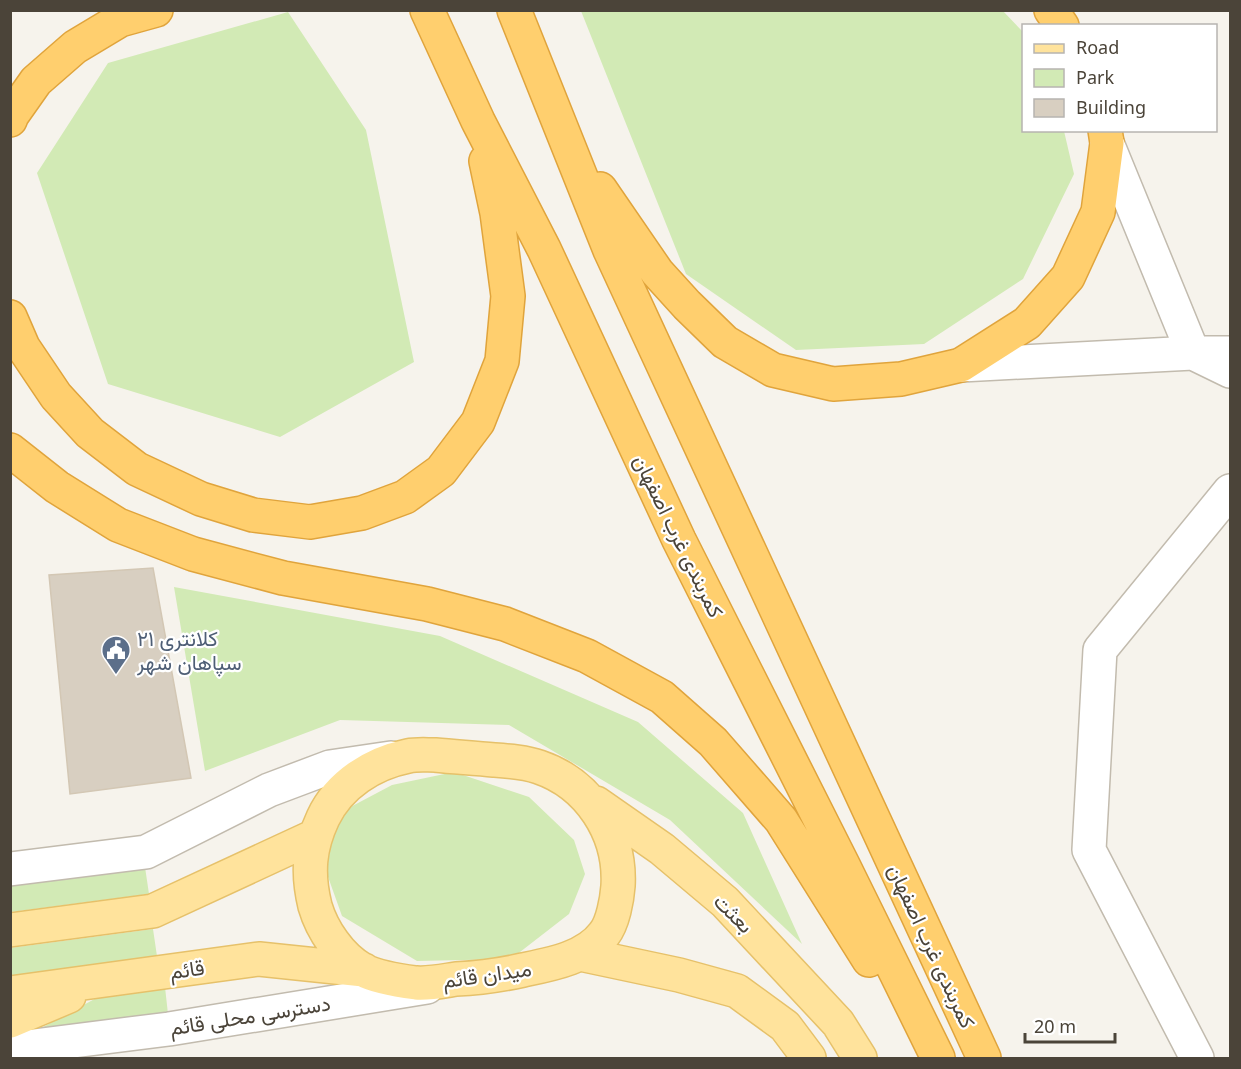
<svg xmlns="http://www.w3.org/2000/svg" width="1241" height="1069" font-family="'Noto Sans',Vazirmatn,sans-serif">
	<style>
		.green { fill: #d2eab5 }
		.building { fill: #d8cfc1; stroke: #d3c7b4; stroke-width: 1.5 }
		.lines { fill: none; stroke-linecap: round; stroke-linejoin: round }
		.minor-casing { stroke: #c2bbae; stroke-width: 36 }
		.major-casing { stroke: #e6c16a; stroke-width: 36 }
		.highway-casing { stroke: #e0a43c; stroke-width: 36 }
		.minor { stroke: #fff; stroke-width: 33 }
		.major { stroke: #ffe39c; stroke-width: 33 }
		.highway { stroke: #ffcf6e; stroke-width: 33 }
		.labels { text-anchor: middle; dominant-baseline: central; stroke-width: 4.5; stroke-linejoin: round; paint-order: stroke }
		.street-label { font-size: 21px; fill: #4b4439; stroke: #fff }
		.service-label { font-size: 21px; fill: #4e5e75; stroke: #fff; text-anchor: start }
	</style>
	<rect width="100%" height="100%" fill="#f6f3ec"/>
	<path class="green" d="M 581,11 L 1003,11 L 1023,32 L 1024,130 L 1064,131 L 1074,174 L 1023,279 L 924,344 L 796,350 L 686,274 Z
		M 288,12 L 366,130 L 414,362 L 280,437 L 108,384 L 37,173 L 108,63 Z
		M 174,587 L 440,636 L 638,722 L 743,813 L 802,944 L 670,820 L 509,725 L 340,720 L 205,771 Z
		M 454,772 L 529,797 L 574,840 L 585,874 L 569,914 L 511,959 L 417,961 L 342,916 L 322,860 L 341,812 L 392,785 Z
		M 145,867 L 149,894 L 11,912 L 10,884 Z
		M 153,929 L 158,963 L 11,982 L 10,948 Z
		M 165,987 L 168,1014 L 36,1031 L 100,996 Z"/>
	<path class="building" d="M 153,568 L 191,778 L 70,794 L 49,575 Z"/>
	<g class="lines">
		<g class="minor-casing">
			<path id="minor" d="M 1230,353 L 1193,353 L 1230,371
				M 961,365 L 1193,353 L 1107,143
				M 10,869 L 146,852 L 269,790 L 330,767 L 391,758
				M 10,1049 L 169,1029 L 427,987
				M 1197,1058 L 1089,850 L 1100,650 L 1230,491"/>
		</g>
		<g class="major-casing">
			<path id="major" d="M 435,755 C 455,757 474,758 494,760 C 509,761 525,762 539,767 C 589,784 621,833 618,886 C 617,899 613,923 604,934 C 586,958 552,964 523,970 C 501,975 479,978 456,979 C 443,981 429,984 416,983 C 400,981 376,977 363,970 C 340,957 322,930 315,906 C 307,873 309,848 323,818 C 339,784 373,763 408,756 C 417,754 426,755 435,755 Z
				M 596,803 L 662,849 L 725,902 L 838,1023 L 860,1058
				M 10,930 L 153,911 L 315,836
				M 580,954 L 679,975 L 737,991 L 785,1026 L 809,1058
				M 10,993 L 259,959 L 364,970
				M 10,1021 L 69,996"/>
		</g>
		<g class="highway-casing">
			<path id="highway" d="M 427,10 L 478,121 L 544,249 L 679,540 L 843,865 L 938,1058
				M 514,10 L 610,250 L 984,1058
				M 1051,10 L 1062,26
				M 10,120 L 12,115 L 36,81 L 75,47 L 120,20 L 156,10
				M 600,189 L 657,272 L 687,305 L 725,342 L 773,370 L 833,384 L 901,379 L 961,365 L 1027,323 L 1068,277 L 1098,212 L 1107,143 L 1105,130
				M 10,317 L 23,347 L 56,396 L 90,433 L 137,469 L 201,499 L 253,515 L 310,522 L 362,513 L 405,497 L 441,471 L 478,422 L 502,361 L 508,296 L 497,213 L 486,161
				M 10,450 L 57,487 L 118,525 L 193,554 L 283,578 L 427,604 L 505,624 L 587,656 L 662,697 L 713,742 L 781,820 L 869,960"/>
		</g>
		<use href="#minor" class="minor"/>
		<use href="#major" class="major"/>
		<use href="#highway" class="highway"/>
	</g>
	<defs>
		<g id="civic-pin" transform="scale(1.5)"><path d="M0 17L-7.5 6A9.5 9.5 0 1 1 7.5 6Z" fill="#5c6f8a" stroke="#fff"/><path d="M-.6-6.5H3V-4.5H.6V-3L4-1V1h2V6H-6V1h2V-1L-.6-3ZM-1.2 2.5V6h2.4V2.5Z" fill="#fff"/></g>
	</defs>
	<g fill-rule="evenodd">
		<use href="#civic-pin" x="116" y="650"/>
	</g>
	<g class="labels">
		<g class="street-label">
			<text transform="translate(679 536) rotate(64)">کمربندی غرب اصفهان</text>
			<text transform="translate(734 913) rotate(45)">بعثت</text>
			<text transform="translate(932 946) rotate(65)">کمربندی غرب اصفهان</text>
			<text transform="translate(187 969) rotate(-8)">قائم</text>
			<text transform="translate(487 974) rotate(-8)">میدان قائم</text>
			<text transform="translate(250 1015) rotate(-9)">دسترسی محلی قائم</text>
		</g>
		<g class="service-label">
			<text x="137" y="638">کلانتری ۲۱<tspan x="137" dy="24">سپاهان شهر</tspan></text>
		</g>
	</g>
	<rect width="1241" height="1069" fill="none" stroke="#4b4439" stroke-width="24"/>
	<rect x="1022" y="24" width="195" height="108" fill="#ffffff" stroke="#b7b4b0" stroke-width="1.5"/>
	<rect x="1034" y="44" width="30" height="9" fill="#ffe39c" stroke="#b7b4b0" stroke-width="1.5"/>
	<text x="1076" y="54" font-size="18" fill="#4b4439">Road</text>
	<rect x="1034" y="69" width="30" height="18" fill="#d2eab5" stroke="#b7b4b0" stroke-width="1.5"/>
	<text x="1076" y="84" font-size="18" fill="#4b4439">Park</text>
	<rect x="1034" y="99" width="30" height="18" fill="#d8cfc1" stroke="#b7b4b0" stroke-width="1.5"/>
	<text x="1076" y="114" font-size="18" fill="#4b4439">Building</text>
	<path d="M1025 1033v9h90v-9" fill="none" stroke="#4b4439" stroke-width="3"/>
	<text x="1034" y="1033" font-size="18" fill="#4b4439" stroke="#ffffff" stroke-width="4.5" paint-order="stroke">20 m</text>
</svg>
